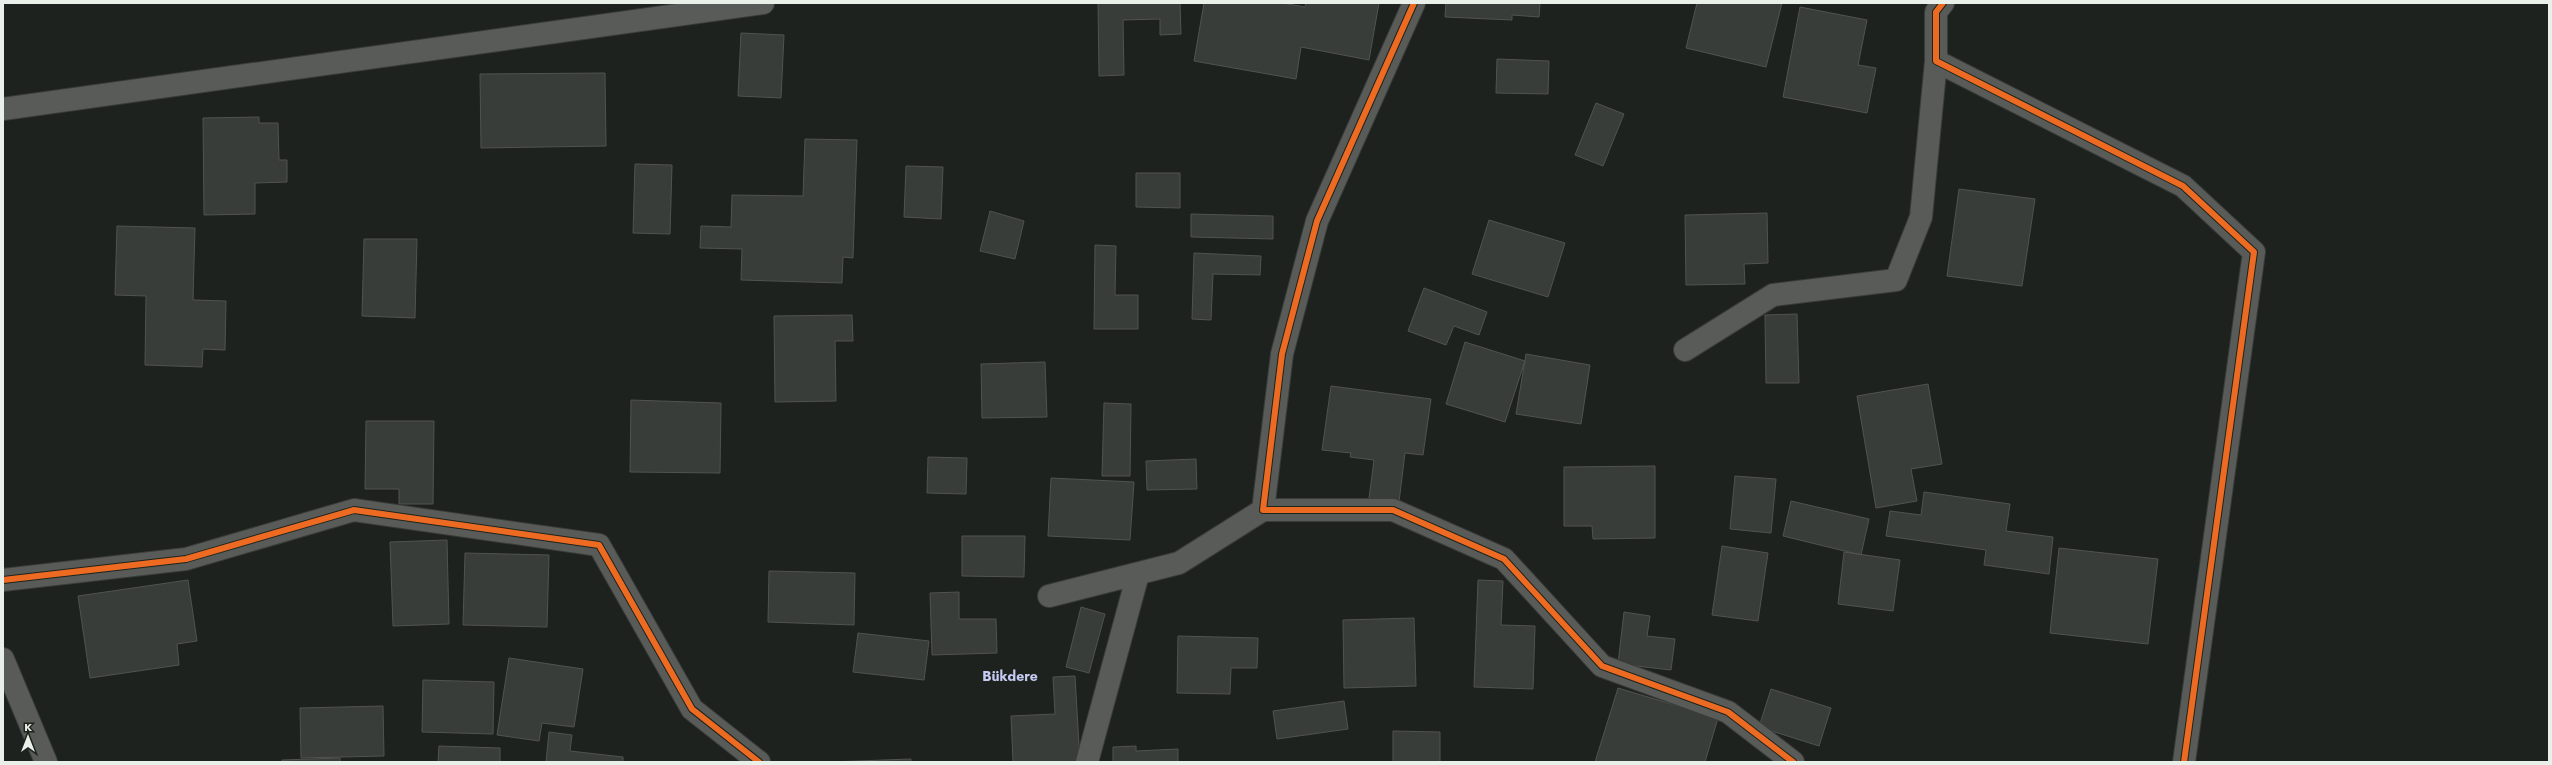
<svg xmlns="http://www.w3.org/2000/svg" width="2552" height="765" font-family="Jost,sans-serif">
	<style>
		.building { fill: #393d39; stroke: #505350 }
		.lines { fill: none; stroke-linecap: round; stroke-linejoin: round }
		.minor-casing { stroke: #393c39; stroke-width: 24 }
		.minor { stroke: #585b57; stroke-width: 22 }
		.cycleway-casing { stroke: #1d241c; stroke-width: 8 }
		.cycleway { stroke: #ed6a23; stroke-width: 6 }
		.labels { text-anchor: middle; dominant-baseline: central; stroke-width: 3; stroke-linejoin: round; paint-order: stroke }
		.quarter-label { font-size: 14px; font-weight: bold; fill: #c6cbf6; stroke: #1d241c }
	</style>
	<rect width="100%" height="100%" fill="#1e221e"/>
	<path class="building" d="M 1098,3 L 1180,3 L 1181,34 L 1160,35 L 1160,19 L 1123,20 L 1124,75 L 1099,76 Z
		M 1204,3 L 1282,3 L 1305,7 L 1306,3 L 1379,3 L 1369,60 L 1301,47 L 1296,79 L 1194,61 Z
		M 1446,3 L 1540,3 L 1539,17 L 1512,15 L 1512,20 L 1445,17 Z
		M 1697,3 L 1782,3 L 1766,67 L 1686,48 Z
		M 1800,7 L 1867,20 L 1858,65 L 1876,68 L 1867,113 L 1783,97 Z
		M 741,33 L 784,35 L 781,98 L 738,96 Z
		M 1497,59 L 1549,61 L 1548,94 L 1496,93 Z
		M 605,73 L 606,146 L 481,148 L 480,74 Z
		M 1596,103 L 1624,114 L 1603,166 L 1575,155 Z
		M 259,117 L 259,123 L 278,123 L 279,160 L 287,160 L 287,182 L 255,183 L 255,214 L 204,215 L 203,118 Z
		M 805,139 L 857,140 L 853,258 L 843,257 L 842,283 L 741,280 L 742,249 L 700,248 L 701,226 L 731,227 L 732,195 L 803,196 Z
		M 635,164 L 672,165 L 670,234 L 633,233 Z
		M 906,166 L 943,167 L 941,219 L 904,217 Z
		M 1136,173 L 1180,173 L 1180,208 L 1136,207 Z
		M 1959,189 L 2035,199 L 2022,286 L 1947,276 Z
		M 990,211 L 1024,221 L 1015,259 L 980,251 Z
		M 1767,213 L 1768,263 L 1744,264 L 1745,284 L 1686,285 L 1685,215 Z
		M 1191,214 L 1273,216 L 1273,239 L 1191,237 Z
		M 1489,220 L 1565,243 L 1548,297 L 1472,274 Z
		M 117,226 L 195,228 L 193,300 L 226,301 L 225,350 L 203,349 L 202,367 L 145,365 L 146,296 L 115,295 Z
		M 364,239 L 417,239 L 415,318 L 362,316 Z
		M 1095,245 L 1116,246 L 1115,295 L 1138,295 L 1138,329 L 1094,329 Z
		M 1194,253 L 1261,256 L 1260,275 L 1213,274 L 1211,320 L 1192,319 Z
		M 1424,288 L 1487,312 L 1479,335 L 1454,326 L 1446,345 L 1408,331 Z
		M 1797,314 L 1799,383 L 1766,383 L 1765,315 Z
		M 852,315 L 853,341 L 835,341 L 836,401 L 775,402 L 774,316 Z
		M 1465,342 L 1525,361 L 1505,422 L 1446,404 Z
		M 1526,354 L 1590,365 L 1581,424 L 1516,414 Z
		M 1045,362 L 1047,417 L 982,418 L 981,364 Z
		M 1928,384 L 1942,464 L 1911,469 L 1917,501 L 1876,508 L 1857,396 Z
		M 1331,386 L 1431,399 L 1423,455 L 1405,453 L 1399,502 L 1369,498 L 1374,460 L 1350,457 L 1351,453 L 1322,450 Z
		M 631,400 L 721,403 L 720,473 L 630,472 Z
		M 1104,403 L 1131,404 L 1130,476 L 1102,476 Z
		M 366,421 L 434,421 L 433,504 L 399,504 L 399,489 L 365,489 Z
		M 928,457 L 967,458 L 966,494 L 927,493 Z
		M 1196,459 L 1197,489 L 1147,490 L 1146,461 Z
		M 1655,466 L 1655,538 L 1593,539 L 1592,526 L 1564,526 L 1564,467 Z
		M 1735,476 L 1776,479 L 1771,533 L 1730,529 Z
		M 1051,478 L 1134,482 L 1130,540 L 1048,536 Z
		M 1924,492 L 2010,504 L 2006,531 L 2053,537 L 2049,574 L 1984,565 L 1986,550 L 1886,536 L 1890,511 L 1921,515 Z
		M 1791,501 L 1869,519 L 1861,555 L 1783,536 Z
		M 962,536 L 1025,536 L 1024,577 L 962,576 Z
		M 447,540 L 449,624 L 393,626 L 390,542 Z
		M 1722,546 L 1768,553 L 1758,621 L 1712,615 Z
		M 2059,548 L 2158,559 L 2148,644 L 2050,633 Z
		M 1844,552 L 1900,560 L 1893,611 L 1838,604 Z
		M 465,553 L 549,555 L 547,627 L 463,625 Z
		M 769,571 L 855,573 L 854,625 L 768,622 Z
		M 188,580 L 197,641 L 177,644 L 179,665 L 90,678 L 78,596 Z
		M 1478,580 L 1503,581 L 1501,625 L 1535,626 L 1533,689 L 1474,687 Z
		M 959,592 L 959,619 L 996,619 L 997,653 L 932,655 L 930,593 Z
		M 1081,607 L 1105,614 L 1089,673 L 1066,667 Z
		M 1624,612 L 1650,616 L 1647,636 L 1675,639 L 1671,670 L 1618,664 Z
		M 1414,618 L 1416,686 L 1344,688 L 1343,620 Z
		M 858,633 L 929,641 L 924,680 L 853,672 Z
		M 1178,636 L 1258,638 L 1257,668 L 1231,668 L 1230,694 L 1177,693 Z
		M 509,658 L 583,669 L 574,727 L 542,723 L 539,741 L 497,735 Z
		M 1075,676 L 1080,762 L 1013,762 L 1011,716 L 1055,714 L 1053,677 Z
		M 423,680 L 494,682 L 493,734 L 422,732 Z
		M 1618,688 L 1718,718 L 1705,762 L 1595,762 Z
		M 1771,689 L 1831,708 L 1819,746 L 1759,727 Z
		M 1344,701 L 1348,729 L 1277,739 L 1273,711 Z
		M 383,706 L 384,756 L 301,758 L 300,708 Z
		M 1393,731 L 1440,732 L 1440,762 L 1393,762 Z
		M 549,732 L 572,735 L 570,751 L 623,757 L 623,762 L 546,762 Z
		M 439,746 L 500,748 L 500,762 L 438,762 Z
		M 1136,746 L 1136,751 L 1178,749 L 1178,762 L 1113,762 L 1113,747 Z
		M 340,758 L 340,762 L 282,762 L 282,760 Z
		M 911,759 L 911,762 L 830,762 Z"/>
	<g class="lines">
		<g class="minor-casing">
			<path id="minor" d="M 1414,3 L 1317,221 L 1282,354 L 1263,510 L 1393,510 L 1504,559 L 1602,666 L 1728,712 L 1793,762
				M 1943,3 L 1936,12 L 1936,61 L 2183,186 L 2254,252 L 2184,762
				M 3,109 L 763,3
				M 1685,350 L 1773,295 L 1896,280 L 1921,217 L 1936,61
				M 3,580 L 186,559 L 354,510 L 599,545 L 692,709 L 759,762
				M 1049,596 L 1179,563 L 1263,510
				M 3,659 L 46,762
				M 1087,762 L 1138,574"/>
		</g>
		<use href="#minor" class="minor"/>
		<g class="cycleway-casing">
			<path id="cycleway" d="M 1414,3 L 1317,221 L 1282,354 L 1263,510 L 1393,510 L 1504,559 L 1602,666 L 1728,712 L 1793,762
				M 1943,3 L 1936,12 L 1936,61 L 2183,186 L 2254,252 L 2184,762
				M 3,580 L 186,559 L 354,510 L 599,545 L 692,709 L 759,762"/>
		</g>
		<use href="#cycleway" class="cycleway"/>
	</g>
	<g class="labels">
		<g class="quarter-label">
			<text x="1010" y="676">Bükdere</text>
		</g>
	</g>
	<rect width="2552" height="765" fill="none" stroke="#e9efe9" stroke-width="8"/>
	<g transform="translate(28 737)" stroke="#1d241c" stroke-width="3" paint-order="stroke">
	<path d="M0-3L7 15L0 10L-7 15Z" fill="#e9efe9"/>
	<text y="-6" font-size="11" font-weight="bold" text-anchor="middle" fill="#e9efe9">K</text>
	</g>
</svg>
